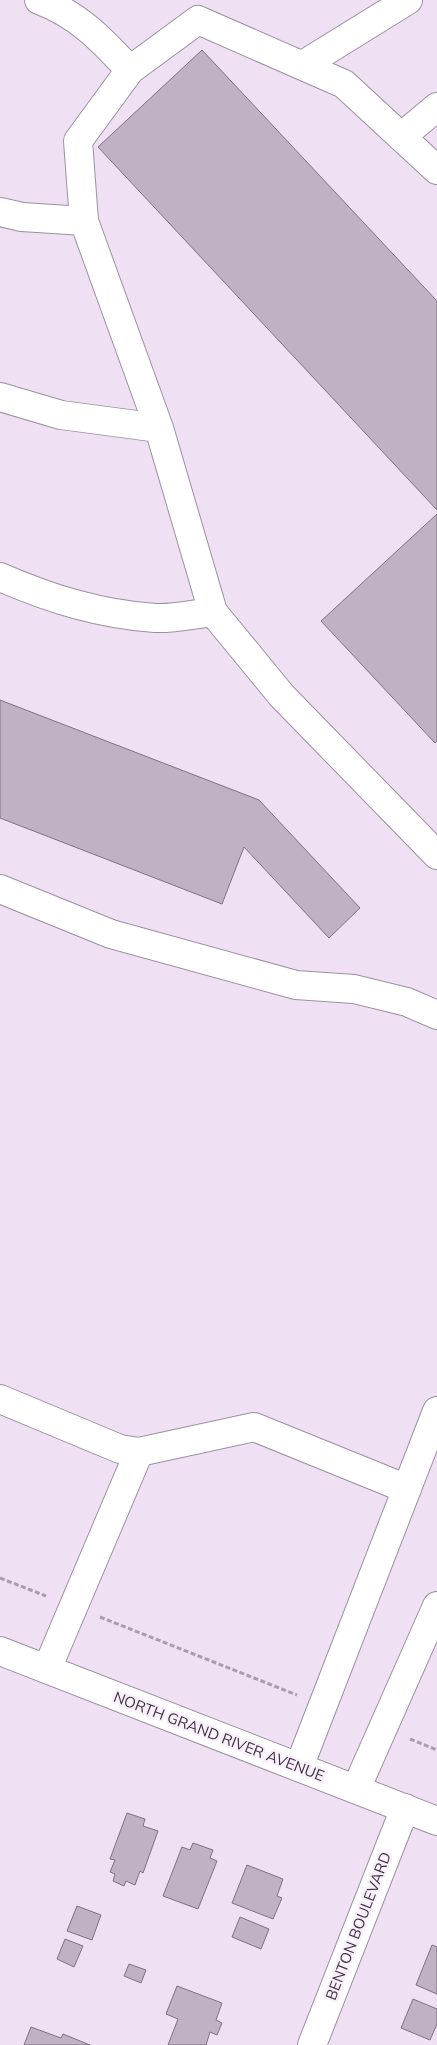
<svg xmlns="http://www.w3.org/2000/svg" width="437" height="2045" font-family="Mulish,sans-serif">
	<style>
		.building { fill: #c0b2c4; stroke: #7f7283 }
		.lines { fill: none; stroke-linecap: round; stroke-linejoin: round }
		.minor-casing { stroke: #9d90a1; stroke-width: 30 }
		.major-casing { stroke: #9d90a1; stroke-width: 30 }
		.path { stroke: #a99fac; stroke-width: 3; stroke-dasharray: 5 2.5; stroke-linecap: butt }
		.minor { stroke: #fff; stroke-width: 28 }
		.major { stroke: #fff; stroke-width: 28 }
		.labels { text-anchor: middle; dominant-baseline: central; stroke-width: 5; stroke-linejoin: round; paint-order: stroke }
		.street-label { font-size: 15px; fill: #3c373e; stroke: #fbeffe }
	</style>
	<rect width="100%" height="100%" fill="#efe1f3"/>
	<path class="building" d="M 202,50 L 437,301 L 437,510 L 98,147 Z
		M 437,514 L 437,741 L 435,743 L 321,621 Z
		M 0,700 L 259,800 L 360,908 L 329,938 L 244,847 L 222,904 L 0,818 Z
		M 127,1813 L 145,1819 L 143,1826 L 158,1831 L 143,1873 L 140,1871 L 135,1885 L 126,1881 L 124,1886 L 113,1881 L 115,1874 L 110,1872 L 115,1860 L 110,1859 Z
		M 193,1843 L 213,1850 L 210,1858 L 217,1861 L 198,1909 L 163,1896 L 182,1847 L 190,1850 Z
		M 247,1865 L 283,1879 L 277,1896 L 282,1898 L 273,1919 L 232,1903 Z
		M 77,1906 L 101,1915 L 92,1940 L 67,1931 Z
		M 240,1917 L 269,1929 L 261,1949 L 232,1937 Z
		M 65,1939 L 83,1946 L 74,1967 L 57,1959 Z
		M 432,1945 L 437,1947 L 437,1994 L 416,1985 Z
		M 129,1964 L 146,1970 L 141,1983 L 124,1976 Z
		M 177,1986 L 222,2003 L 216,2020 L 222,2023 L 217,2035 L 210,2032 L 206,2045 L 168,2045 L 178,2019 L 166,2014 Z
		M 413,1999 L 437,2009 L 437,2024 L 430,2040 L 401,2028 Z
		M 31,2027 L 61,2038 L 63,2034 L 90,2045 L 24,2045 Z"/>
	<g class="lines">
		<g class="minor-casing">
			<path id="minor" d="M 39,0 C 79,15 102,40 130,70
				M 303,65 L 408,0
				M 401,137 L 437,107
				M 437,170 L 344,84 L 198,20 L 130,70 L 78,141 L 84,221 L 159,428 L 213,612 L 282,696 L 437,855
				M 0,212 L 22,217 L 84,221
				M 0,397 L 61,415 L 159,428
				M 0,577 C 51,599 99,614 155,618 C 174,619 194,614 213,612
				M 0,889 L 111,934 L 296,985 L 354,989 L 407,1002 L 437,1015
				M 0,1399 L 120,1449 L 139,1452 L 254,1427 L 407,1489
				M 47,1669 L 139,1452
				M 299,1767 L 437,1411
				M 356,1789 L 437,1606
				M 312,2045 L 405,1808"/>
		</g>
		<g class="major-casing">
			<path id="major" d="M 0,1651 L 437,1821"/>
		</g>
		<path class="path" d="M 0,1578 L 46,1596
			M 100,1617 L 297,1695
			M 410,1739 L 437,1750"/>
		<use href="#minor" class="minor"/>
		<use href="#major" class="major"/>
	</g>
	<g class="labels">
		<g class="street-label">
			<text transform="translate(219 1736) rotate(21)">NORTH GRAND RIVER AVENUE</text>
			<text transform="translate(358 1926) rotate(-69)">BENTON BOULEVARD</text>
		</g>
	</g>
</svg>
